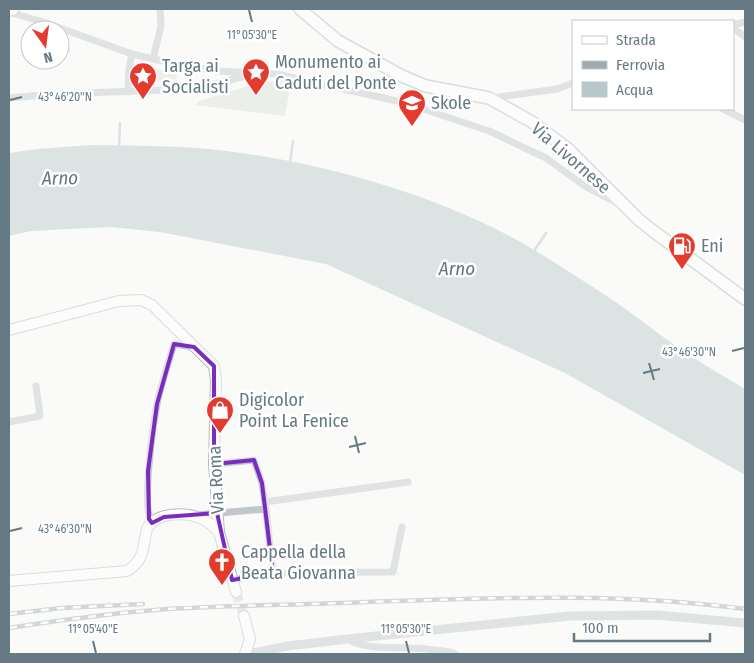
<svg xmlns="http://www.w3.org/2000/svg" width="754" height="663" font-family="'Fira Sans Condensed',sans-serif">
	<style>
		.green { fill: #dbdfd7 }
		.water { fill: #b8c7c9 }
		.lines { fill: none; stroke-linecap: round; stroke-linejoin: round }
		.stream { stroke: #b8c7c9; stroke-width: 2.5 }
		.secondary-tunnel { stroke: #d5dadb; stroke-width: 10; stroke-dasharray: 10 5; stroke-linecap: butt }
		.secondary-casing { stroke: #b3bcbf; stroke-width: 12 }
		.primary-casing { stroke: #b2babd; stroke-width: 14 }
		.minor { stroke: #c1c7ca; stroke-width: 7 }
		.tertiary { stroke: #c1c7ca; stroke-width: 9 }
		.secondary { stroke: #fff; stroke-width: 10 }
		.primary { stroke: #fff; stroke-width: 11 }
		.rail-casing { stroke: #a0abaf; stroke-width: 4.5 }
		.rail { stroke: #fff; stroke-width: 2.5; stroke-dasharray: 8; stroke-linecap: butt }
		.marked { fill: none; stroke: #7b2cbf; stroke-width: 4; stroke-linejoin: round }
		.ticks { fill: none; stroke: #657a83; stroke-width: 2 }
		.labels { text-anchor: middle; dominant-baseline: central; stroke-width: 5; stroke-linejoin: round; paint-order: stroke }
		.poi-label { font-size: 18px; fill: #657a83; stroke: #fff; text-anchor: start }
		.street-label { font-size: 18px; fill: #657a83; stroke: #fff }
		.water-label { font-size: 19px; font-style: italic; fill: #60797c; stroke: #fff }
		.ticks-label { font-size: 12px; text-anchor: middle; fill: #657a83; stroke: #fff; stroke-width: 5; stroke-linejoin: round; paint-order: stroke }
	</style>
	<rect width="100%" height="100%" fill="#fafaf8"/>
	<path class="green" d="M 138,66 L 173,73 L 177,75 L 177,79 L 136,83 Z
		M 273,81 L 291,81 L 285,116 L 196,105 L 199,101 L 245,87 Z"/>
	<path class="water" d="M 91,145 C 136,146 181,145 226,151 C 326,163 444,197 531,248 C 559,265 587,283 614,301 C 642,320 668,342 697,360 C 712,370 729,379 745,389 L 745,475 L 565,373 L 326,264 L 160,232 L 111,227 L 68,229 L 31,231 L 9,236 L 9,153 L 37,149 Z"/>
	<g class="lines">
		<path class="stream" d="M 119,146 L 120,123
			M 290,162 L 293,141
			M 534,251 L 546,233"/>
		<path class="secondary-tunnel" d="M 236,592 L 244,616"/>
		<g class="secondary-casing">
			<path id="secondary" d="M 9,330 L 119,301 L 141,300 L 152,305 L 214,366 L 216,380 L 214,464 L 219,532 L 236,592
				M 9,581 L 127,571 C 140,563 143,554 145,538 C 146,535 146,530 148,527 C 157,512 186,512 200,518 C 207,520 213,527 219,532
				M 244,616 L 250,639 L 245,654"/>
		</g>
		<g class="primary-casing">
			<path id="primary" d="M 300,9 L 338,41 L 402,76 L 426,86 L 489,98 L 532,122 L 568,149 L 638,219 L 653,231 L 745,299
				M 9,10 L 13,9"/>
		</g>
		<path class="minor" d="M 9,12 L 46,23 L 132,54 L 153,59 L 217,71 L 277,74 L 397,101 L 420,108 L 489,131 L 546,158 L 586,187 L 619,204
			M 733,25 L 745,22
			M 733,28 L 745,37
			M 153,59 L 161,26 L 160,9
			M 128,92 L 129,68 L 132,54
			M 9,98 L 54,94 L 194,89 L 254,74
			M 491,98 L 557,89 L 573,83
			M 723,109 L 745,120
			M 9,422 L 40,416 L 36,386
			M 265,502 L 408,482
			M 266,509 L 273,573
			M 196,515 L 266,509 L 262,483 L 254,460 L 214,464
			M 152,523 C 141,509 153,425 157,404 C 161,384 168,364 174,344 L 194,347
			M 232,580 L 273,573 L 393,572 L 402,527
			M 347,639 C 366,650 390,647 412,648 C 424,648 438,651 450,652 L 455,654"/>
		<path class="tertiary" d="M 248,654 L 288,646 L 347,639 L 570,616 L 656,615 L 745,623"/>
		<use href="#secondary" class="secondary"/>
		<use href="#primary" class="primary"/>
		<g class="rail-casing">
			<path id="rail" d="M 9,614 L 61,608 L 143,604
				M 9,628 C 61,620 114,613 167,609 C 233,605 300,605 367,602 C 492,598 621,592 745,609"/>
		</g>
		<use href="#rail" class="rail"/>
	</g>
	<path d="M0 0H754V663H0ZM 174,344 L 194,347 L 214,366 L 214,464 L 254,460 L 262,483 L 273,573 L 232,580 L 217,513 L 164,517 L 152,523 L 149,519 L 148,471 L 157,404 Z" fill="#fafaf8" fill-opacity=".55" fill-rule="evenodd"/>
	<path class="marked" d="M 174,344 L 194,347 L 214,366 L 214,464 L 254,460 L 262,483 L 273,573 L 232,580 L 217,513 L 164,517 L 152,523 L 149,519 L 148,471 L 157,404 Z"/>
	<path class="ticks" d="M 249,10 L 252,22M 10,100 L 22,97M 732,351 L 744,348M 649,363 L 654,380M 643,373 L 660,369M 355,436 L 359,453M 349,447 L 366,443M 10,531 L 22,528M 93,641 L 96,653M 406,641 L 409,653"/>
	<defs>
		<g id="sight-pin" transform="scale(1.4375)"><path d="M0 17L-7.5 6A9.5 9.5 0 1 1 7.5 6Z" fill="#e33c2f" stroke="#fff"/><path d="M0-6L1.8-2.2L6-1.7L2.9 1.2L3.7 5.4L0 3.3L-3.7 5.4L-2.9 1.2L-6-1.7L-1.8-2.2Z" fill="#fff"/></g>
		<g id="school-pin" transform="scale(1.4375)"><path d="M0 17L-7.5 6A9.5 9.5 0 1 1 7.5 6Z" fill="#e33c2f" stroke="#fff"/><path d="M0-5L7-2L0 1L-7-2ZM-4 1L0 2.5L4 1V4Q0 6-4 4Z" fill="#fff"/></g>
		<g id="fuel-pin" transform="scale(1.4375)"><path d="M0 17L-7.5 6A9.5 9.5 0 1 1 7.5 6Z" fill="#e33c2f" stroke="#fff"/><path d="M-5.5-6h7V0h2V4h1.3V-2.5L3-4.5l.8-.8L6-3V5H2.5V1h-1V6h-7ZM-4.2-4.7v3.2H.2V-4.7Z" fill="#fff"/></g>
		<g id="shop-pin" transform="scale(1.4375)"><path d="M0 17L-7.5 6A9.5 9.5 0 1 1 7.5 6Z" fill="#e33c2f" stroke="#fff"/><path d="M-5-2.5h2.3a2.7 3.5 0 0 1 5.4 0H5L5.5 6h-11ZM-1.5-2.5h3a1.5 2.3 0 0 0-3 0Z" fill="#fff"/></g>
		<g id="church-pin" transform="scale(1.4375)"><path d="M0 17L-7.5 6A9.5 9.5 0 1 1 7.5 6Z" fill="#e33c2f" stroke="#fff"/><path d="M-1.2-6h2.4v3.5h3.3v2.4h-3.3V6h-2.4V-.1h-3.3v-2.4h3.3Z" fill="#fff"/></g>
	</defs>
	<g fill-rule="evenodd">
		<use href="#sight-pin" x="256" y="72"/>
		<use href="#sight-pin" x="143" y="76"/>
		<use href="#school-pin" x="412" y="103"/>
		<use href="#fuel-pin" x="682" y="246"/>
		<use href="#shop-pin" x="220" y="410"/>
		<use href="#church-pin" x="222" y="562"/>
	</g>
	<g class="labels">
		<g class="poi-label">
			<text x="275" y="62">Monumento ai<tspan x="275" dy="21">Caduti del Ponte</tspan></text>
			<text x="162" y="66">Targa ai<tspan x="162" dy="21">Socialisti</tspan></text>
			<text x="431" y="103">Skole</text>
			<text x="701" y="246">Eni</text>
			<text x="239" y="400">Digicolor<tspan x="239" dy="21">Point La Fenice</tspan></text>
			<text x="241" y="552">Cappella della<tspan x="241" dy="21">Beata Giovanna</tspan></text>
		</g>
		<g class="street-label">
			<text transform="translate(571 158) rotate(41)">Via Livornese</text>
			<text transform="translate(216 480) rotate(-93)">Via Roma</text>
		</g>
		<g class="water-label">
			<text transform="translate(60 178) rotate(-1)">Arno</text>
			<text x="457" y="268">Arno</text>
		</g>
	</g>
	<g class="ticks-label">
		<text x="252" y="39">11°05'30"E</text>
		<text x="65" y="101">43°46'20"N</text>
		<text x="689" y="356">43°46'30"N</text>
		<text x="65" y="533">43°46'30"N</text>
		<text x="93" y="633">11°05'40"E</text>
		<text x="406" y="633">11°05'30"E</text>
	</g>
	<rect width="754" height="663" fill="none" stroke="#657a83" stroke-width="20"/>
	<rect x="572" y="20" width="162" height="90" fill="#ffffff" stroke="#c1cacd"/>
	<rect x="582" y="36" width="25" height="8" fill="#ffffff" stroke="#c1cacd"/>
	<text x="616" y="45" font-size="15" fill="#657a83">Strada</text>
	<rect x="582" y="61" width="25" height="8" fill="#a0abaf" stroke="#c1cacd"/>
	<text x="616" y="70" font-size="15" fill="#657a83">Ferrovia</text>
	<rect x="582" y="82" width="25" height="15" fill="#b8c7c9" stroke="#c1cacd"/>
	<text x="616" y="95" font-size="15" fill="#657a83">Acqua</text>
	<g transform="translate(45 45) rotate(166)"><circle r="24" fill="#ffffff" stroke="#c1cacd"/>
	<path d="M0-4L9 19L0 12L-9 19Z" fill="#e33c2f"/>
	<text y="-8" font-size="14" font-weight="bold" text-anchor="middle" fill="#657a83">N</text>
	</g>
	<path d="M574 633v8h136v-8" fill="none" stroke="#657a83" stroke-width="2.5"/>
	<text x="582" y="633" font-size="15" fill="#657a83" stroke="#ffffff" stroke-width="4" paint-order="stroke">100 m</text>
</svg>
